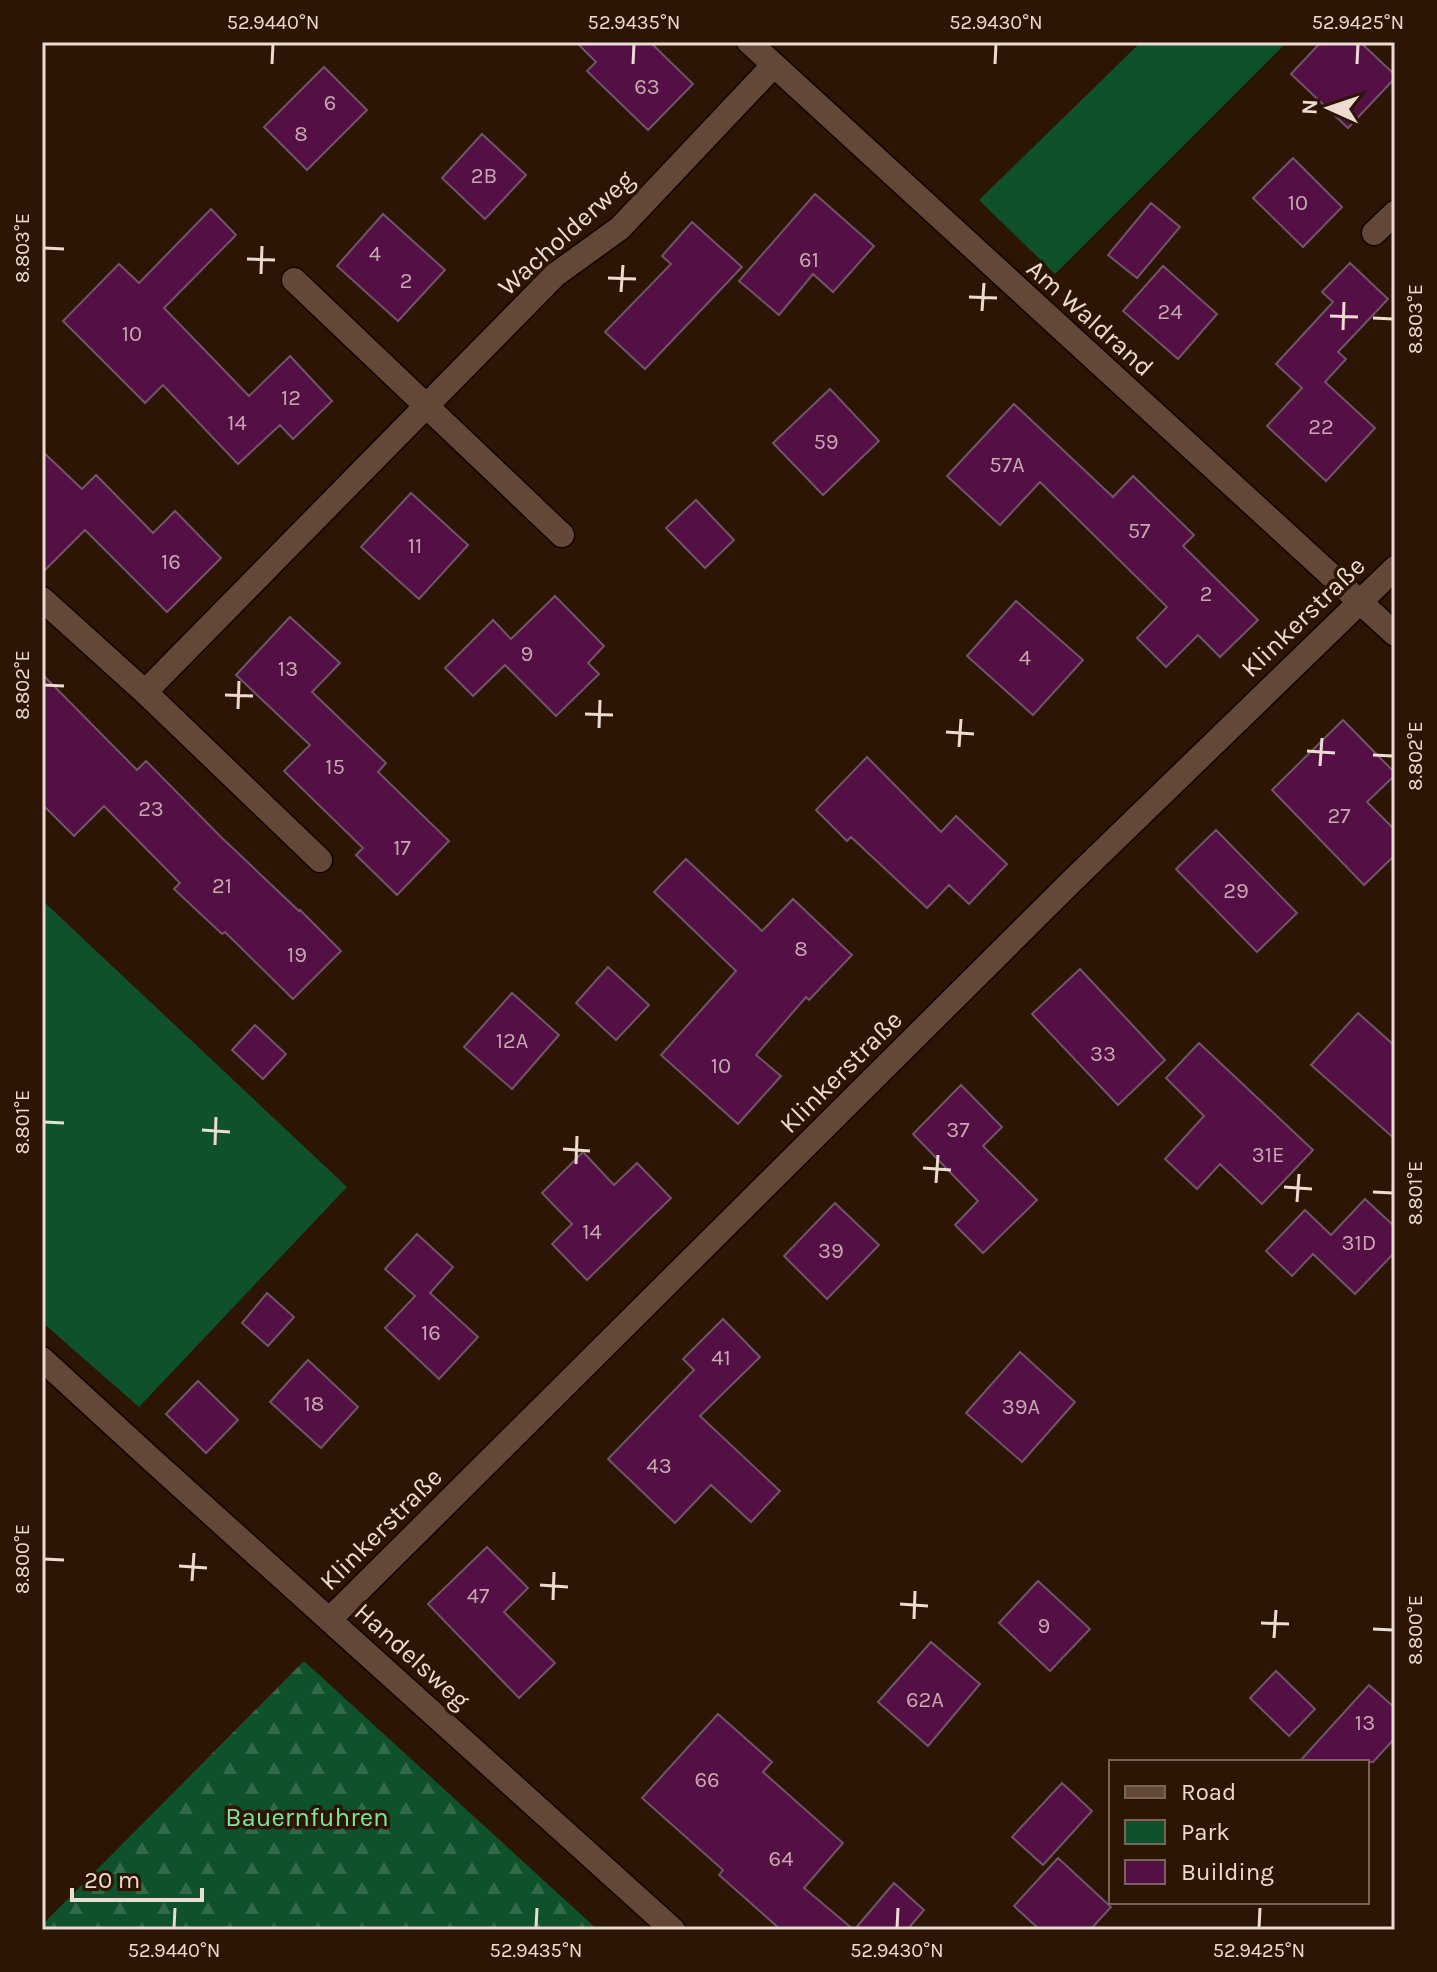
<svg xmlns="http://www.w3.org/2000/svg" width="1437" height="1972" font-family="Karla,sans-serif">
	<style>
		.green { fill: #0f512b }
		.forest { fill: url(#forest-firs) }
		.building { fill: #540f45; stroke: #705468; stroke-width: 2 }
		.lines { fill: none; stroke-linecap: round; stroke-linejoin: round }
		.minor-casing { stroke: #140200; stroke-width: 27 }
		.minor { stroke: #634737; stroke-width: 24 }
		.ticks { fill: none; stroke: #ecdbd1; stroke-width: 3 }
		.labels { text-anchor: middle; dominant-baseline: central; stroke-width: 7; stroke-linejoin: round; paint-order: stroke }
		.number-label { font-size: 22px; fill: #c6a8ae }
		.street-label { font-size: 26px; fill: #ecdbd1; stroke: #2d1506 }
		.park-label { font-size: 26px; fill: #78e89c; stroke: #2d1506 }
		.neatline { fill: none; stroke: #ecdbd1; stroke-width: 3 }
		.ticks-label { font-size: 20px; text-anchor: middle; fill: #ecdbd1 }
	</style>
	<defs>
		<pattern id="forest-firs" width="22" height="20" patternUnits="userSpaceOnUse" patternTransform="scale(2)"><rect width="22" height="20" fill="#0f512b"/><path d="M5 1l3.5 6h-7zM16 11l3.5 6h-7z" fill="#326949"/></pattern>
	</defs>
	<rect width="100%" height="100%" fill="#2d1506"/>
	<path class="green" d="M 1141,42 L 1287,42 L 1055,274 L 979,200 Z
		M 42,900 L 347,1187 L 139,1407 L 42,1322 Z"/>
	<path class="forest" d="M 304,1661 L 598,1930 L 42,1930 L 42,1925 Z"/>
	<path class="building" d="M 576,42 L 650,42 L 693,84 L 648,130 L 587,71 L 596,62 Z
		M 1321,42 L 1360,42 L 1395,75 L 1395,78 L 1348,128 L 1291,74 Z
		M 324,67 L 367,110 L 307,170 L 264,127 Z
		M 482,134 L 526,175 L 485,219 L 442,178 Z
		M 1293,158 L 1342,207 L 1303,247 L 1253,198 Z
		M 815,194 L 874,246 L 833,292 L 813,274 L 779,315 L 739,281 Z
		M 1151,203 L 1180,227 L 1137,278 L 1108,255 Z
		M 211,209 L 236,235 L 164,308 L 249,396 L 290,356 L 332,401 L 293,439 L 280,425 L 238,464 L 163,385 L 145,403 L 63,321 L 119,264 L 139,283 Z
		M 383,214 L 445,270 L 398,321 L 337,266 Z
		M 692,222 L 742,267 L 645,369 L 605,332 L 671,264 L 662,256 Z
		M 1350,263 L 1388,299 L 1338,352 L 1346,359 L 1325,382 L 1375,428 L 1326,481 L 1267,426 L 1302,388 L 1276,364 L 1333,302 L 1322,292 Z
		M 1163,266 L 1217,314 L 1178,359 L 1123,311 Z
		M 830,389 L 879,441 L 823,495 L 773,443 Z
		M 1014,404 L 1113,497 L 1133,476 L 1194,535 L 1183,546 L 1258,620 L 1220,657 L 1198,635 L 1166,667 L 1137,638 L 1167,607 L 1040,482 L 1000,525 L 947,476 Z
		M 42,451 L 82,489 L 96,475 L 153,533 L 175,511 L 221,558 L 167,612 L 85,530 L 42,573 Z
		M 411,493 L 468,545 L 419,599 L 361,547 Z
		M 696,500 L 734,540 L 705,568 L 666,528 Z
		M 555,596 L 604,646 L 588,663 L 599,674 L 556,716 L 505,665 L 473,696 L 445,668 L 493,620 L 511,639 Z
		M 1016,601 L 1083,660 L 1033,715 L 967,656 Z
		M 290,617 L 340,663 L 312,692 L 386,763 L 378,772 L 449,841 L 397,895 L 356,855 L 363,848 L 284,771 L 310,745 L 236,675 Z
		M 42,674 L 137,770 L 146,761 L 221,837 L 299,911 L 300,910 L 341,951 L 293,999 L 225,932 L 222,934 L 174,889 L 180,883 L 104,806 L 74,836 L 42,804 Z
		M 1343,720 L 1395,773 L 1395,775 L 1367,802 L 1395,830 L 1395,855 L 1364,885 L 1272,790 Z
		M 867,757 L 941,832 L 956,816 L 1007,864 L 969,904 L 949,885 L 927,908 L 851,837 L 847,841 L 816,810 Z
		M 1216,830 L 1297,913 L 1257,952 L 1176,869 Z
		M 686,859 L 762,931 L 793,899 L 852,955 L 809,1000 L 806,997 L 756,1055 L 781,1076 L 738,1124 L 661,1055 L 736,971 L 654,892 Z
		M 608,967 L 649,1005 L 616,1040 L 576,1003 Z
		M 1080,969 L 1165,1060 L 1118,1105 L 1032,1014 Z
		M 512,993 L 559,1035 L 512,1089 L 464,1047 Z
		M 1358,1013 L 1395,1046 L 1395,1139 L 1311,1065 Z
		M 255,1025 L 286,1054 L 263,1079 L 232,1050 Z
		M 1199,1043 L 1313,1150 L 1262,1204 L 1220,1164 L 1197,1189 L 1165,1159 L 1204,1116 L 1166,1078 Z
		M 961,1085 L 1002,1127 L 983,1146 L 1037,1200 L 983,1253 L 955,1225 L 978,1201 L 913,1134 Z
		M 583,1152 L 614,1185 L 637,1163 L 671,1198 L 587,1280 L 552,1244 L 572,1224 L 542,1193 Z
		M 1365,1199 L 1395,1227 L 1395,1252 L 1355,1294 L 1313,1254 L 1292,1276 L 1266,1251 L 1305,1210 L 1331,1235 Z
		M 835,1203 L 879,1245 L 827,1299 L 784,1256 Z
		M 417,1234 L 453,1267 L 430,1293 L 478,1337 L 439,1379 L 385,1328 L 415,1296 L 385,1269 Z
		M 267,1293 L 294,1317 L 268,1346 L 242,1323 Z
		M 723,1319 L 760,1357 L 700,1416 L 780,1491 L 751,1522 L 711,1485 L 675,1523 L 608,1459 L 694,1370 L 683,1359 Z
		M 1020,1352 L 1075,1402 L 1022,1462 L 966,1413 Z
		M 308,1360 L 358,1407 L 321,1448 L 270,1402 Z
		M 198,1381 L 238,1420 L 206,1453 L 166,1414 Z
		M 487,1547 L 528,1588 L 504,1612 L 555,1663 L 519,1698 L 428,1604 Z
		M 1038,1581 L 1090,1629 L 1050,1671 L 999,1623 Z
		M 931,1642 L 980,1684 L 928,1746 L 878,1702 Z
		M 1276,1671 L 1315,1709 L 1289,1736 L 1250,1698 Z
		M 1369,1685 L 1395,1708 L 1395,1738 L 1373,1762 L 1299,1762 Z
		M 718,1714 L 772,1762 L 763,1772 L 843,1843 L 804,1888 L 854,1930 L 781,1930 L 719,1875 L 723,1870 L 642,1798 Z
		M 1062,1783 L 1092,1811 L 1043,1865 L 1012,1837 Z
		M 1058,1858 L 1111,1907 L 1090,1930 L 1040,1930 L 1014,1906 Z
		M 894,1883 L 924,1910 L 907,1930 L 854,1930 Z"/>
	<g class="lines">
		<g class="minor-casing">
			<path id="minor" d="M 749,42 L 1395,634
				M 1374,233 L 1395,213
				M 294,280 L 562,535
				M 42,599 L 145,692 L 320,860
				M 145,692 L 555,275 L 620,228 L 774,65
				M 42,1359 L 151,1459 L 673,1930
				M 330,1619 L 1072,881 L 1395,568"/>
		</g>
		<use href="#minor" class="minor"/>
	</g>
	<path class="ticks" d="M 272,64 L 273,44M 633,64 L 634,44M 995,64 L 996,44M 1357,64 L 1358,44M 44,248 L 64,249M 247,259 L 275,260M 261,274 L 262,246M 608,278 L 636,279M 621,292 L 623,265M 969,297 L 997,298M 982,311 L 984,283M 1330,316 L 1358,317M 1373,318 L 1393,319M 1343,330 L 1344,302M 44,685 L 64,686M 225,695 L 253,696M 238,709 L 239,681M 585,714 L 613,715M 599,728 L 600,700M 946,732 L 974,734M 959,747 L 961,719M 1307,751 L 1335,753M 1373,755 L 1393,756M 1320,766 L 1322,738M 44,1122 L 64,1123M 202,1130 L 230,1132M 215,1145 L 216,1117M 563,1149 L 590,1151M 576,1164 L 577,1136M 923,1168 L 951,1170M 936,1183 L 938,1155M 1284,1187 L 1312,1189M 1373,1192 L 1393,1193M 1297,1202 L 1299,1174M 44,1559 L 64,1560M 179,1566 L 207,1568M 192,1581 L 194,1553M 540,1585 L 568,1587M 553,1600 L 554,1572M 900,1604 L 928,1606M 914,1619 L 915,1591M 1261,1623 L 1289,1624M 1373,1629 L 1393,1630M 1274,1638 L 1276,1610M 174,1928 L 175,1908M 536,1928 L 537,1908M 897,1928 L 898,1908M 1259,1928 L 1260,1908"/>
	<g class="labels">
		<g class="number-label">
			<text x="647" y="87">63</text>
			<text x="330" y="103">6</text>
			<text x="301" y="134">8</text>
			<text x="484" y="176">2B</text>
			<text x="1298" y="203">10</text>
			<text x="375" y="254">4</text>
			<text x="809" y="260">61</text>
			<text x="406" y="281">2</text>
			<text x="1170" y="312">24</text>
			<text x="132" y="334">10</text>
			<text x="291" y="398">12</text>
			<text x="237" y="423">14</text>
			<text x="1321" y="427">22</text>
			<text x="826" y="442">59</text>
			<text x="1007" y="465">57A</text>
			<text x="1139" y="531">57</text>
			<text x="415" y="546">11</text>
			<text x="171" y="562">16</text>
			<text x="1206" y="594">2</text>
			<text x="527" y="654">9</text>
			<text x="1025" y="658">4</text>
			<text x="288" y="669">13</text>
			<text x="335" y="767">15</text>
			<text x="151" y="809">23</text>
			<text x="1339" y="816">27</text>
			<text x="402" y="848">17</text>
			<text x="222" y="886">21</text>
			<text x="1236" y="891">29</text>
			<text x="801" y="949">8</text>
			<text x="297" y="955">19</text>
			<text x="512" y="1041">12A</text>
			<text x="1103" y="1054">33</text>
			<text x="721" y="1066">10</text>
			<text x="958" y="1130">37</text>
			<text x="1268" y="1155">31E</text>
			<text x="592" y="1232">14</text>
			<text x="1359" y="1243">31D</text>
			<text x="831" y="1251">39</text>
			<text x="431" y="1333">16</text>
			<text x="721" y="1358">41</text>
			<text x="314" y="1404">18</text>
			<text x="1021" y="1407">39A</text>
			<text x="659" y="1466">43</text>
			<text x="478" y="1596">47</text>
			<text x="1044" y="1626">9</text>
			<text x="925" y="1700">62A</text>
			<text x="1365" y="1723">13</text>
			<text x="707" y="1780">66</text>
			<text x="781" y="1859">64</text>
		</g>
		<g class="street-label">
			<text transform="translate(566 233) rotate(-42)">Wacholderweg</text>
			<text transform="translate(1090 318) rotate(42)">Am Waldrand</text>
			<text transform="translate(1303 617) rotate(-44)">Klinkerstraße</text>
			<text transform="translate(841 1072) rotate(-45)">Klinkerstraße</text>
			<text transform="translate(381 1529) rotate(-45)">Klinkerstraße</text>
			<text transform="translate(412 1656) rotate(42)">Handelsweg</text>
		</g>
		<g class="park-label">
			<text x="307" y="1817">Bauernfuhren</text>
		</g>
	</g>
	<rect width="1437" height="1972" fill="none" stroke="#2d1506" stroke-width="88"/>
	<rect x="1109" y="1760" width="260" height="144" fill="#2d1506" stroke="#796457" stroke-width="2"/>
	<rect x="1125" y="1786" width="40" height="12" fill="#634737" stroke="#796457" stroke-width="2"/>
	<text x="1181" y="1800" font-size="24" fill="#ecdbd1">Road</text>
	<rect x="1125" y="1820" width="40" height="24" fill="#0f512b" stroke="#796457" stroke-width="2"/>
	<text x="1181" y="1840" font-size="24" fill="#ecdbd1">Park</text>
	<rect x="1125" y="1860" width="40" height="24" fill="#540f45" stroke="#796457" stroke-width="2"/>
	<text x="1181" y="1880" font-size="24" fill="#ecdbd1">Building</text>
	<g transform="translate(1329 108) rotate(273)" stroke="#2d1506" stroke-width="6" paint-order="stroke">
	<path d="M0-6L14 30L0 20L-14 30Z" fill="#ecdbd1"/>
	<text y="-12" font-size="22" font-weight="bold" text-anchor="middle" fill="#ecdbd1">N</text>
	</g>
	<path d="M72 1888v12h130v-12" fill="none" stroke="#ecdbd1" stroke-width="4"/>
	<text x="84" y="1888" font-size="24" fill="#ecdbd1" stroke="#2d1506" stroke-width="6" paint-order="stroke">20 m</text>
	<rect x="44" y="44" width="1349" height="1884" class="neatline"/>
	<g class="ticks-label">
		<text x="273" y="29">52.9440°N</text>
		<text x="634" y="29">52.9435°N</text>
		<text x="996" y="29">52.9430°N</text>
		<text x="1358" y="29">52.9425°N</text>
		<text transform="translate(22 248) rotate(-90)" y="7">8.803°E</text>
		<text transform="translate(1415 319) rotate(-90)" y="7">8.803°E</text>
		<text transform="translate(22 685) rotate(-90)" y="7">8.802°E</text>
		<text transform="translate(1415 756) rotate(-90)" y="7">8.802°E</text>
		<text transform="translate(22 1122) rotate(-90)" y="7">8.801°E</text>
		<text transform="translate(1415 1193) rotate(-90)" y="7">8.801°E</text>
		<text transform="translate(22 1559) rotate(-90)" y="7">8.800°E</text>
		<text transform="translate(1415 1630) rotate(-90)" y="7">8.800°E</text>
		<text x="174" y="1957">52.9440°N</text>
		<text x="536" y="1957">52.9435°N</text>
		<text x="897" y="1957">52.9430°N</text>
		<text x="1259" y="1957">52.9425°N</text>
	</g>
</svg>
